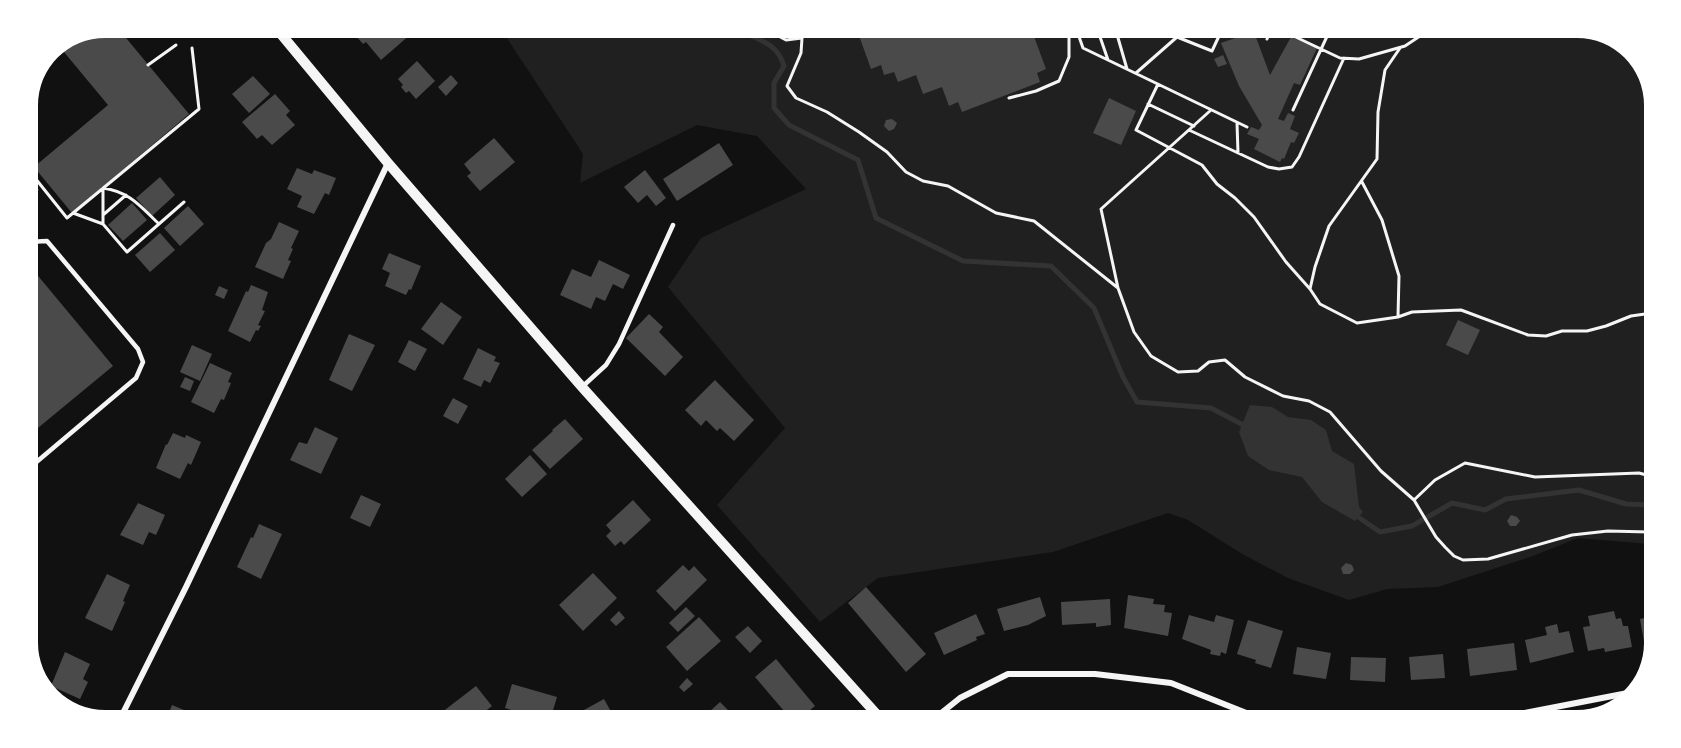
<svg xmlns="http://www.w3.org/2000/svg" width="1681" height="748" font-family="'PT Sans Narrow',sans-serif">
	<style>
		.green { fill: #202020 }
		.water { fill: #333 }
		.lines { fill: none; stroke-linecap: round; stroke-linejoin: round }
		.stream { stroke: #333; stroke-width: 5 }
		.building { fill: #4a4a4a }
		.path { stroke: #f5f5f5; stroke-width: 3 }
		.service { stroke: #f5f5f5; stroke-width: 4.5 }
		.minor { stroke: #f5f5f5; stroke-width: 6 }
		.tertiary { stroke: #f5f5f5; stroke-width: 10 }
	</style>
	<rect width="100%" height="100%" fill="#111"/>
	<path class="green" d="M 501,29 L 1606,33 L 1641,61 L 1654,100 L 1649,544 L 1578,538 L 1533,556 L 1438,587 L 1387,589 L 1349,600 L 1288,578 L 1244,555 L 1188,520 L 1168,513 L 1053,552 L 878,578 L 820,622 L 717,505 L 785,428 L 668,287 L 701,238 L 806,189 L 757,136 L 697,125 L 580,183 L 583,154 Z"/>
	<path class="water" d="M 1250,405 L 1272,407 L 1288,417 L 1311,420 L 1326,430 L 1332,451 L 1354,464 L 1359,507 L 1363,512 L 1355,521 L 1322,502 L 1302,477 L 1269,470 L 1248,456 L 1239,432 Z"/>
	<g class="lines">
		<path class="stream" d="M 737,30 C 758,40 777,42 784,66 L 774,83 L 774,108 L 789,125 L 858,160 L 876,218 L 963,261 L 1051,266 L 1094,308 L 1123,377 L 1137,402 L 1211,408 L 1247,427
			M 1355,512 L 1358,517 L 1380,532 L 1412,526 L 1452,503 L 1485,510 L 1506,499 L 1579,490 L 1626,504 L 1650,505"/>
	</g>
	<path class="building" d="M 105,27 L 117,27 L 189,114 L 72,213 L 34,167 L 108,105 L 59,46 Z
		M 363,28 L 406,28 L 411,34 L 381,60 L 366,42 L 363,44 L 355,35 Z
		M 857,30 L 1032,31 L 1046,69 L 1037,73 L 1040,82 L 962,112 L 958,102 L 949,106 L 942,87 L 923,94 L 916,75 L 898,82 L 894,72 L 884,75 L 881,65 L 871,69 Z
		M 1252,32 L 1254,32 L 1270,75 L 1291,37 L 1317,48 L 1300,85 L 1294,83 L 1278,119 L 1284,121 L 1288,113 L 1295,116 L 1290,129 L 1299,133 L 1294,143 L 1291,142 L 1284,159 L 1282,158 L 1280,162 L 1254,149 L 1259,139 L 1247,134 L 1251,127 L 1259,130 L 1262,125 L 1239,86 L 1221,43 Z
		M 1223,55 L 1227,64 L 1218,67 L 1214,59 Z
		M 417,61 L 435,81 L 416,99 L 409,91 L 406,93 L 401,87 L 403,85 L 398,79 Z
		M 451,75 L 458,83 L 446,96 L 438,87 Z
		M 253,76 L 270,94 L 249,113 L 232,94 Z
		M 275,94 L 290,111 L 286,115 L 295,125 L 272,145 L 262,135 L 257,139 L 242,122 Z
		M 1109,98 L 1136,111 L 1121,145 L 1093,133 Z
		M 892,119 L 897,123 L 894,129 L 889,131 L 884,126 L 886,120 Z
		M 494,138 L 515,162 L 480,191 L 467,176 L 471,173 L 464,164 Z
		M 719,143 L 733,165 L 677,201 L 663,179 Z
		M 297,168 L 312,174 L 314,170 L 336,178 L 329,195 L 325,193 L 314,214 L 297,207 L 302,196 L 287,189 Z
		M 645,170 L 666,198 L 656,206 L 647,195 L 638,203 L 624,187 Z
		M 27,176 L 39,190 L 27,200 Z
		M 160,177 L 175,195 L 152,216 L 136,198 Z
		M 132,203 L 147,220 L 123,241 L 108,225 Z
		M 188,206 L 204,224 L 180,246 L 164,228 Z
		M 279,222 L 299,231 L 291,248 L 293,249 L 288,260 L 291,261 L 283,279 L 255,267 L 266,243 L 271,239 Z
		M 160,233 L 175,250 L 150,272 L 135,255 Z
		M 389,253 L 421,266 L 411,290 L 409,289 L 406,295 L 385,286 L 390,273 L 382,269 Z
		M 599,260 L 630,275 L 623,289 L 613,284 L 605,301 L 596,297 L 591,309 L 560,295 L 572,269 L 591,277 Z
		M 34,271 L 113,366 L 27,437 L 27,277 Z
		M 251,285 L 268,292 L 262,310 L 265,311 L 258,325 L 261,326 L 258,331 L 256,330 L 250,342 L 228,331 L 246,291 L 248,292 Z
		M 219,286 L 228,290 L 224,299 L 215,295 Z
		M 441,302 L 462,317 L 443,345 L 421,329 Z
		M 649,314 L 663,327 L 659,332 L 683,357 L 665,376 L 626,338 Z
		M 1458,320 L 1480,330 L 1468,355 L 1446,345 Z
		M 349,334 L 375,345 L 352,391 L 329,380 Z
		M 409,340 L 427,349 L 415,371 L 398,362 Z
		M 192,345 L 212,354 L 200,381 L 180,372 Z
		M 478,348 L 496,357 L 494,361 L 500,363 L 490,383 L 484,380 L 481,387 L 463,379 Z
		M 210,363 L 232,373 L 228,382 L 231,383 L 224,400 L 221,399 L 214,413 L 191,402 Z
		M 185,377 L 194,381 L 190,391 L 180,387 Z
		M 715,380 L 754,420 L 734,441 L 720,428 L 717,431 L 706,420 L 701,426 L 685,410 Z
		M 453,398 L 468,406 L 458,424 L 443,416 Z
		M 565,419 L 583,439 L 550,469 L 532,450 L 553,431 L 552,430 Z
		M 315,427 L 338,438 L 321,474 L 290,460 L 299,442 L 307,444 Z
		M 173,433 L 185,438 L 186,435 L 201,442 L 191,465 L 188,463 L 180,479 L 156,468 L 166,444 L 167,445 Z
		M 530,455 L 547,474 L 522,497 L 505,479 Z
		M 361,495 L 381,504 L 370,527 L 350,518 Z
		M 633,500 L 651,520 L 624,545 L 621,541 L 615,546 L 606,536 L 611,531 L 606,525 Z
		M 138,503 L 165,515 L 156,535 L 149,532 L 143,545 L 120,535 Z
		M 1511,515 L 1517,517 L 1520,521 L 1516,526 L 1510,526 L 1507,521 Z
		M 259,524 L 282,534 L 261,579 L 237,567 L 251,537 L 253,538 Z
		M 1346,563 L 1352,565 L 1354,570 L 1350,574 L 1343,574 L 1341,568 Z
		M 683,565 L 689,571 L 694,566 L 707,580 L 675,611 L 656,591 Z
		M 593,573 L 617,598 L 583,631 L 559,605 Z
		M 107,574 L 130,585 L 123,601 L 125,602 L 112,631 L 85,618 Z
		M 866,587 L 926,654 L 906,672 L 848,603 Z
		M 1128,595 L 1154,599 L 1153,604 L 1165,605 L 1164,612 L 1172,613 L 1168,636 L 1124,628 Z
		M 1040,597 L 1046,616 L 1028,625 L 1004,631 L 997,609 Z
		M 1110,599 L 1111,625 L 1096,627 L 1096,623 L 1062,625 L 1061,602 Z
		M 686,607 L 695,616 L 678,632 L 669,623 Z
		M 619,611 L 625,618 L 616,626 L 610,620 Z
		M 1614,611 L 1616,619 L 1621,618 L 1623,626 L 1628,626 L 1632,647 L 1605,652 L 1604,648 L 1588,651 L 1583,627 L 1590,626 L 1588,616 Z
		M 976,614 L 985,634 L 976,637 L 977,640 L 944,655 L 934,633 Z
		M 1189,615 L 1214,622 L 1216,615 L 1234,620 L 1226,654 L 1221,652 L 1220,656 L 1210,654 L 1211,650 L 1182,639 Z
		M 699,617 L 721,641 L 687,671 L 666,647 Z
		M 1649,617 L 1648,641 L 1644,642 L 1640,619 Z
		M 1248,620 L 1283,631 L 1271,668 L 1255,663 L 1256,660 L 1237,654 Z
		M 1557,624 L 1559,633 L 1569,631 L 1574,652 L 1530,663 L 1525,640 L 1547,635 L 1545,627 Z
		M 748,626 L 762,641 L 750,653 L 735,637 Z
		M 1514,643 L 1517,670 L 1470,676 L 1467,649 Z
		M 1297,647 L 1331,653 L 1326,679 L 1293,674 Z
		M 65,652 L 90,664 L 83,679 L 88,682 L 80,699 L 51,686 Z
		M 1443,654 L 1445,678 L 1411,680 L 1409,657 Z
		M 1351,657 L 1386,658 L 1385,682 L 1350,680 Z
		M 776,659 L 815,706 L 800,718 L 790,718 L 755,677 Z
		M 687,678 L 693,684 L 684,692 L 679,687 Z
		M 512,684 L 557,697 L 551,717 L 535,717 L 505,708 Z
		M 476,686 L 492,706 L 478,717 L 437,716 Z
		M 604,699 L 614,717 L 571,717 Z
		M 720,702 L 730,712 L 725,718 L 715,718 L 709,712 Z
		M 172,705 L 196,715 L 168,715 Z"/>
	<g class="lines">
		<path class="path" d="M 767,30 L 786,40 L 802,38 L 801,53 L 787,86 L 796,98 L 827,112 L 859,132 L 887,152 L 906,172 L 923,181 L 948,186 L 996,213 L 1034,221 L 1118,288 L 1134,332 L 1151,356 L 1178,372 L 1198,371 L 1209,362 L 1225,360 L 1245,377 L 1283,396 L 1309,401 L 1330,412 L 1381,471 L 1414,500 L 1436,537 L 1445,547 L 1454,556 L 1463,560 L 1488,559 L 1572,535 L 1608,531 L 1649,532
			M 1077,31 L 1083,48 L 1247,127
			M 1098,31 L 1108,60
			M 1116,31 L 1127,69
			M 1285,32 L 1340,58 L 1359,59 L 1405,46 L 1426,32
			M 802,34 L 815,30
			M 1267,39 L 1270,32
			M 148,65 L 176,45
			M 1136,73 L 1177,37 L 1212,51 L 1219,36 L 1224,32
			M 1158,84 L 1136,130 L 1202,165 L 1217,184 L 1235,198 L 1254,217 L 1286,262 L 1310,289 L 1320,304 L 1357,323 L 1398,317 L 1412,312 L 1461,310 L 1528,335 L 1546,336 L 1562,331 L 1587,331 L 1606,326 L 1631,316 L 1652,313
			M 1009,98 L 1036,91 L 1059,81 L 1069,57 L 1069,31
			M 1148,104 L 1194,126
			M 1293,110 L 1329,32
			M 1237,123 L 1238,153
			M 1189,130 L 1268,167 L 1279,169 L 1292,167 L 1299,157 L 1344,58
			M 27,168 L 67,218 L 199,109 L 192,48
			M 1362,182 L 1382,220 L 1399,276 L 1398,316
			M 73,213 L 103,224 L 127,252 L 184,202
			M 103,215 L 126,195
			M 103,224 L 103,188 C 130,192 140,206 159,224
			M 1118,288 L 1101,209 L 1211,110
			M 1310,289 L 1315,267 L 1329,226 L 1377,159 L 1378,112 L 1385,70 L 1400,48
			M 1414,500 L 1435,480 L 1465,463 L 1535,477 L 1639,473 L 1650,476"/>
		<path class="service" d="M 27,242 L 47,241 L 138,349 L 143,362 L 136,378 L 27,470
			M 582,387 L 606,365 L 619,344 L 673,225"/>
		<path class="minor" d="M 122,715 L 186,587 L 388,163
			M 935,718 L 960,698 L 1008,674 L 1095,674 L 1171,683 L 1264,720
			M 1483,721 L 1633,692"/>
		<path class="tertiary" d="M 276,28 L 388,163 L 582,387 L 880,718"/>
	</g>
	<path d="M0 0H1681V748H0ZM105 38H1577A67 67 0 0 1 1644 105V643A67 67 0 0 1 1577 710H105A67 67 0 0 1 38 643V105A67 67 0 0 1 105 38Z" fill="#fff" fill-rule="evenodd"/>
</svg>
